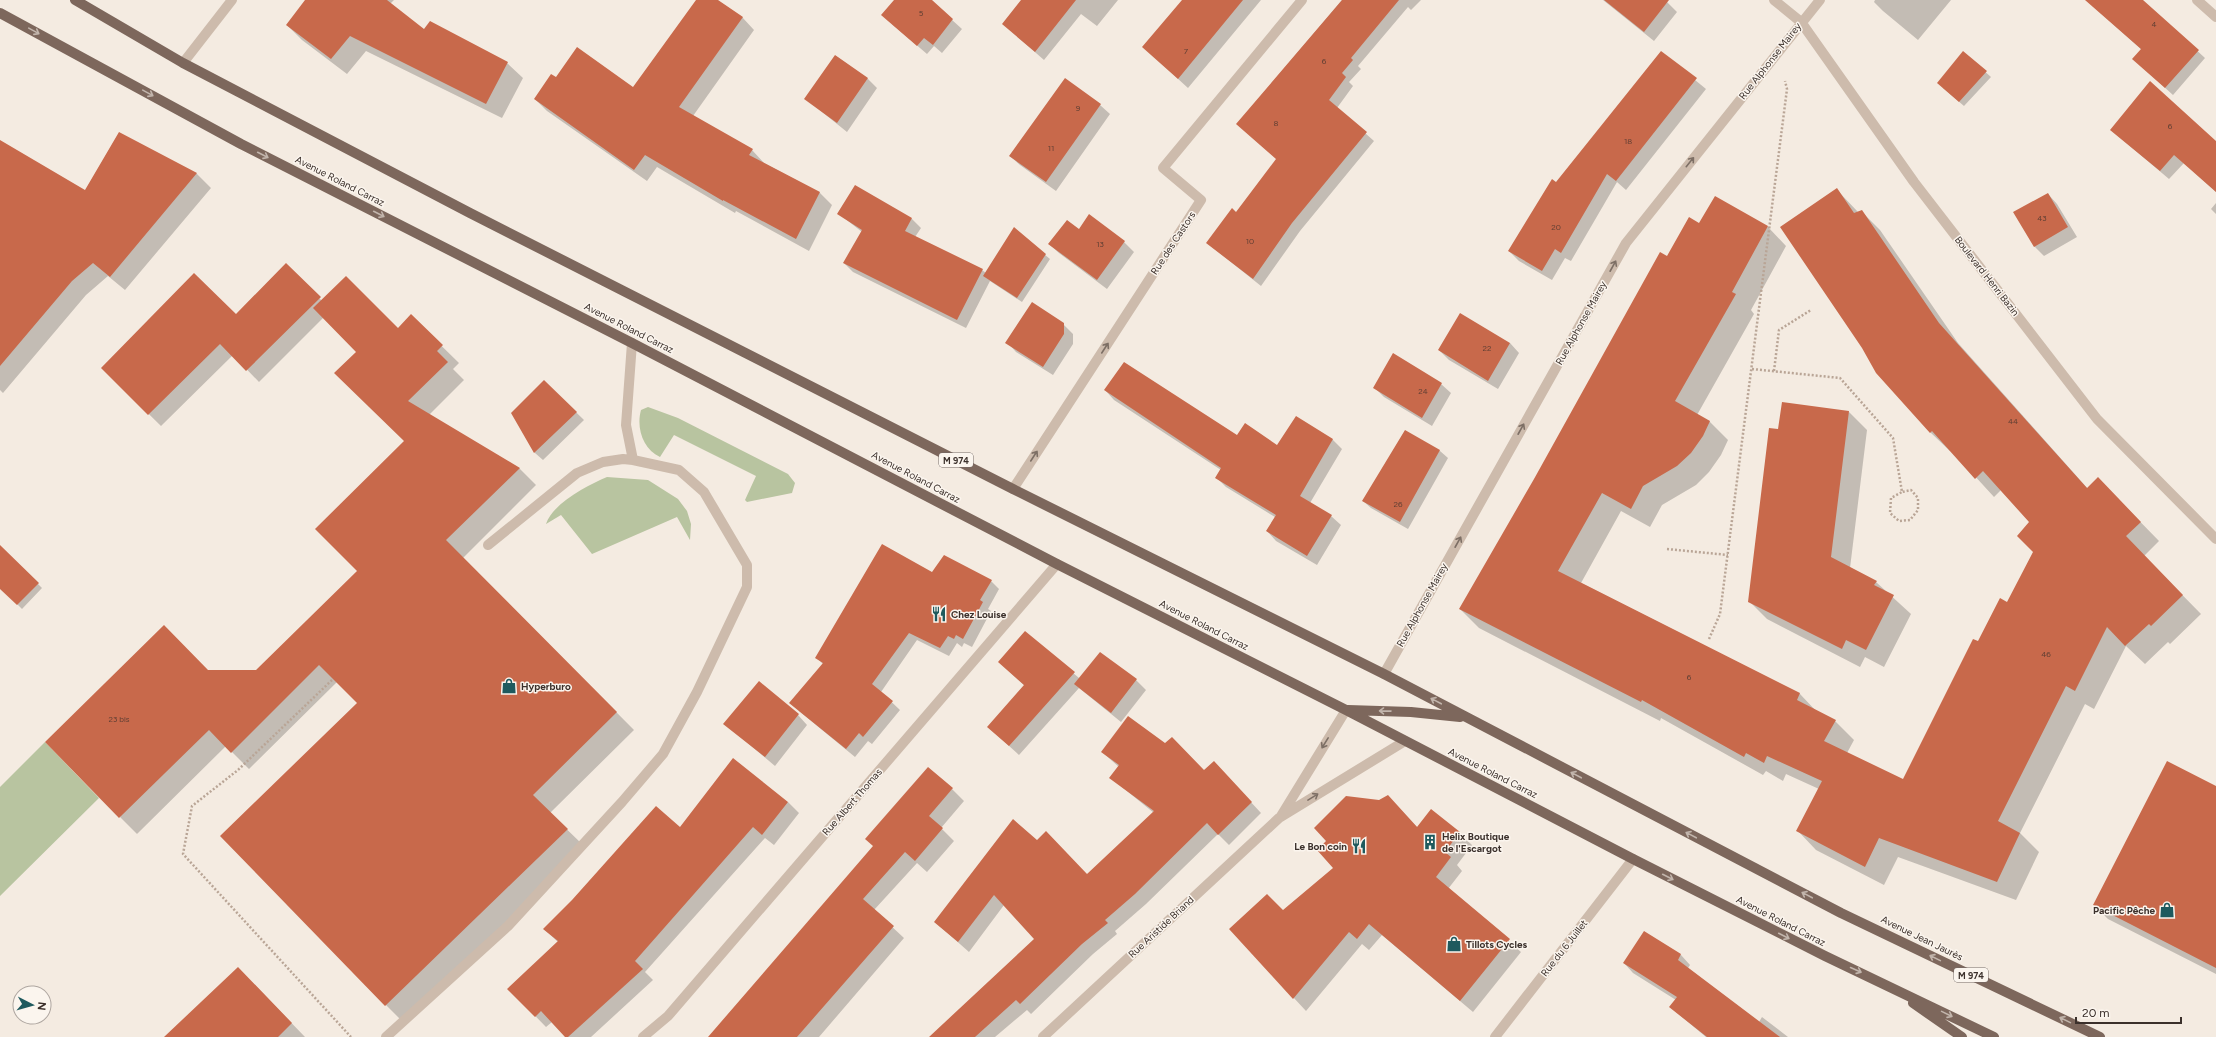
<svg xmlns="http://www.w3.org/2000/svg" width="2216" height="1037" font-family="Figtree,sans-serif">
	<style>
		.green { fill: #b8c4a0 }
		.shadow { fill: #0003 }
		.building { fill: #c8694b }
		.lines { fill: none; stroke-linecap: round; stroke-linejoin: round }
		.path { stroke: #b9a596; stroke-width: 2.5; stroke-dasharray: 2 2; stroke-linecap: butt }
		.lane { stroke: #cdbbac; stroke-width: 10 }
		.street { stroke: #cdbbac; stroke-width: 10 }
		.primary { stroke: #7d675c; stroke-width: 10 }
		.oneway { stroke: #c2b5ac }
		.oneway2 { stroke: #7d6f65 }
		.labels { text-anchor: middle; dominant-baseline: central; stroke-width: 3; stroke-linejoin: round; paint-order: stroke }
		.number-label { font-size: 8px; fill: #5e3e33 }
		.shield { fill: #fbf5ee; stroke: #756b66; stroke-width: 1 }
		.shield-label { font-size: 9px; font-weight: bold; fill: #3b302b }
		.street-label { font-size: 10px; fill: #3b302b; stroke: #fbf5ee }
		.poi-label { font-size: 10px; font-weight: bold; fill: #3b302b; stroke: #fbf5ee; text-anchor: start }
	</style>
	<rect width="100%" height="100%" fill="#f4ebe1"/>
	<path class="green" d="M 648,407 L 678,418 L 788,474 L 795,483 L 792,493 L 747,502 L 745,500 L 756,476 L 674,435 L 660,457 C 643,449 636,428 641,410 Z
		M 607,477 L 648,480 L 678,499 L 687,511 L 691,524 L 690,540 L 677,517 L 592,554 L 561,515 L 546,524 C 553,503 588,485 607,477 Z
		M 45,742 L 99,798 L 0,896 L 0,787 Z"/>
	<path class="shadow" d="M 307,0 L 394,0 L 390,4 L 424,30 L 507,63 L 523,78 L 502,118 L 366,51 L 347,74 L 302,40 L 287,25 Z
		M 697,0 L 717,0 L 742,17 L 754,30 L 693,116 L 752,150 L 764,163 L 820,193 L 832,205 L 809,251 L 736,211 L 735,213 L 657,167 L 647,181 L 547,111 L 535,99 L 556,79 L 633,88 Z
		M 896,0 L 930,0 L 962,29 L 942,53 L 934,46 L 927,54 L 892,24 Z
		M 1022,0 L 1118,0 L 1097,26 L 1081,14 L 1044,60 L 1012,32 Z
		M 1183,0 L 1261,0 L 1188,88 L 1143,47 Z
		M 1342,0 L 1421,0 L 1411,10 L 1408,7 L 1358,66 L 1361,69 L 1349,82 L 1353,86 L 1337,108 L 1374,141 L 1300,231 L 1261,286 L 1207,243 L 1236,213 L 1277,159 L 1237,124 Z
		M 1603,0 L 1665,0 L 1677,12 L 1654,41 Z
		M 1875,0 L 1951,0 L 1918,40 L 1883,11 L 1874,2 Z
		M 2086,0 L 2142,0 L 2205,58 L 2173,95 L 2141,66 L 2142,50 Z
		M 1661,52 L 1706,89 L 1626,190 L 1617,182 L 1571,261 L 1565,258 L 1552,280 L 1519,261 L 1509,251 L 1556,184 Z
		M 1964,53 L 1991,77 L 1964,106 L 1943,88 Z
		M 836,56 L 868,79 L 877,88 L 847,132 L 806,99 Z
		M 1100,105 L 1110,114 L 1056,191 L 1020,165 L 1010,156 Z
		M 2111,130 L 2216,142 L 2216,192 L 2184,163 L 2169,179 Z
		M 119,133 L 197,174 L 211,188 L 125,290 L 108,276 L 86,295 L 3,393 L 0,390 L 0,141 L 85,191 Z
		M 855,187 L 912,219 L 921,228 L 915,237 L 982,270 L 986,273 L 1014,229 L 1050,259 L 1022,302 L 990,281 L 966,328 L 853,272 L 844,263 L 862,232 L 838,213 Z
		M 1837,190 L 1858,212 L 1861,211 L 1880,230 L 1958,343 L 2088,489 L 2117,498 L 2159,541 L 2144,556 L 2201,614 L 2170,644 L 2168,642 L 2145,664 L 2126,646 L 2094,709 L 2085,704 L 2020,833 L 2039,852 L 2016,900 L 1898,857 L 1884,885 L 1816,850 L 1798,831 L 1819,789 L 1786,774 L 1783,781 L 1766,771 L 1763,775 L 1661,718 L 1660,721 L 1479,628 L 1460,609 L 1668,257 L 1700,224 L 1715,197 L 1768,227 L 1786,246 L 1751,310 L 1754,314 L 1697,415 L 1709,421 L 1728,440 L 1721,455 L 1709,472 L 1696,485 L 1662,505 L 1650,527 L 1621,511 L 1581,583 L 1800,694 L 1817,712 L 1835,721 L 1854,740 L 1847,753 L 1903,781 L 1978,642 L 2008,603 L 2034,551 L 2030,522 L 2001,490 L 1994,497 L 1951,450 L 1950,451 L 1931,433 L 1877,372 Z
		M 2048,194 L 2057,204 L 2077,237 L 2044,256 L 2035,247 L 2015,213 Z
		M 2216,203 L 2216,214 L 2211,209 Z
		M 1079,230 L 1124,242 L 1134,252 L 1107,289 L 1059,253 L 1049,244 Z
		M 286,264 L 322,301 L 398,329 L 411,316 L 459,363 L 453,369 L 464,380 L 429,415 L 519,468 L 536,485 L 463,558 L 634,730 L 550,813 L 584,846 L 403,1022 L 386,1005 L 358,703 L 337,682 L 249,769 L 226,746 L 137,834 L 120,817 L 208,671 L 257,671 L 358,571 L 405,441 L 357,352 L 324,317 L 259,382 L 233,355 L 161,426 L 102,368 L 236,315 Z
		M 1063,324 L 1073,334 L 1073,344 L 1053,375 L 1016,352 L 1007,342 Z
		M 1510,343 L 1519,353 L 1498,389 L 1449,360 L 1439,350 Z
		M 544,381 L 584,420 L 543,460 L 535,453 L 512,413 Z
		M 1441,384 L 1451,393 L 1432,426 L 1384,397 L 1374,387 Z
		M 1105,390 L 1237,436 L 1278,446 L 1332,439 L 1342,449 L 1310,503 L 1331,516 L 1341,525 L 1317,565 L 1276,541 L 1267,531 L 1275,517 L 1226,487 L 1217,478 L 1221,470 L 1114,400 Z
		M 1849,412 L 1867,430 L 1850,568 L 1876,582 L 1911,614 L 1884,667 L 1865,657 L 1860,667 L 1767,619 L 1749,601 L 1779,430 Z
		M 1405,431 L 1440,451 L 1448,458 L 1408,529 L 1371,508 L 1363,501 Z
		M 7,553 L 42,588 L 22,609 L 0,587 L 0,560 Z
		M 932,574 L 991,581 L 999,589 L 988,609 L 991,611 L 972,647 L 964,643 L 962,647 L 957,643 L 949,656 L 917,640 L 881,692 L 900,710 L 872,744 L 868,741 L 855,757 L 799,711 L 823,664 L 816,657 Z
		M 1025,632 L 1079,678 L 1136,680 L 1146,690 L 1121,722 L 1079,688 L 1019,755 L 988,727 L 1025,686 L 999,662 Z
		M 798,715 L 807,725 L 775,766 L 725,724 Z
		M 1102,752 L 1204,771 L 1224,773 L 1261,813 L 1229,845 L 1218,834 L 1146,904 L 1115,931 L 1117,934 L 1093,954 L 1031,1014 L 1027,1010 L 995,1037 L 931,1037 L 1036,939 L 1004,905 L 969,952 L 935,922 L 1037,841 L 1087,875 L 1154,813 L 1111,778 L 1119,767 Z
		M 2216,787 L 2216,974 L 2108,919 L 2094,905 Z
		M 952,789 L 964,801 L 941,828 L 954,841 L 927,872 L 917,863 L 874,910 L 904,938 L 819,1037 L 709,1037 Z
		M 1388,796 L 1418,828 L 1459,833 L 1472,845 L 1457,865 L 1462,871 L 1448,889 L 1521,952 L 1473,1012 L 1382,935 L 1369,950 L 1362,944 L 1306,1011 L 1230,929 L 1283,912 L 1335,868 L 1379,801 Z
		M 788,802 L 799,813 L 774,845 L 765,838 L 645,972 L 653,980 L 591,1037 L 567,1037 L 552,1022 L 546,1027 L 509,989 L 558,942 L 544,929 L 680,829 Z
		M 1644,932 L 1681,955 L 1690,965 L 1688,968 L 1759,1022 L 1762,1017 L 1788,1037 L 1706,1037 L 1670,1007 L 1676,1000 L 1633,973 L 1624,963 Z
		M 252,982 L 305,1037 L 180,1037 Z"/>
	<path class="building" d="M 305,0 L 387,0 L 424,29 L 430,21 L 508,62 L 486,104 L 350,36 L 331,59 L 286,25 Z
		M 696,0 L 718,0 L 743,17 L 679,107 L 753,149 L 749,155 L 820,192 L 796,239 L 723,200 L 723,201 L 645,155 L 634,170 L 534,99 L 551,74 L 556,77 L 577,47 L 633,87 Z
		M 894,0 L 932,0 L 953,19 L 933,45 L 924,38 L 917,46 L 881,15 Z
		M 1021,0 L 1076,0 L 1035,52 L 1002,24 Z
		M 1182,0 L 1243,0 L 1178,79 L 1142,47 Z
		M 1342,0 L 1399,0 L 1351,58 L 1353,60 L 1342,73 L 1346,77 L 1329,100 L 1367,132 L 1292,223 L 1253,279 L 1206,243 L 1232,208 L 1236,212 L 1276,159 L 1236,124 Z
		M 1604,0 L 1669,0 L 1644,32 Z
		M 2085,0 L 2143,0 L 2199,50 L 2165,88 L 2132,59 L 2141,49 Z
		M 1661,51 L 1697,78 L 1616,181 L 1607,174 L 1561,253 L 1555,249 L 1542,271 L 1508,251 L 1552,179 L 1556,182 Z
		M 1963,51 L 1987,71 L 1959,102 L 1937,83 Z
		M 835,55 L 868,78 L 837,123 L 804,99 Z
		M 1065,78 L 1101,104 L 1046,182 L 1009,156 Z
		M 2150,81 L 2216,141 L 2216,192 L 2174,155 L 2160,171 L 2110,130 Z
		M 119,132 L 197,173 L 110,277 L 93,263 L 72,281 L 0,366 L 0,140 L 85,190 Z
		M 855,185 L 912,218 L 905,231 L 983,269 L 957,320 L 843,263 L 862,230 L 837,214 Z
		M 1837,188 L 1854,213 L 1862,210 L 1939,323 L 2087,488 L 2098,477 L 2141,522 L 2126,536 L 2183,595 L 2151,626 L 2149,624 L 2125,646 L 2107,627 L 2075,691 L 2066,686 L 1998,821 L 2020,833 L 1997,882 L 1879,838 L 1865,867 L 1796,831 L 1822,781 L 1767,756 L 1764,763 L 1746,753 L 1744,757 L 1642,700 L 1641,702 L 1459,609 L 1534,479 L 1660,252 L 1667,256 L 1689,217 L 1699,223 L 1715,196 L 1768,226 L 1732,292 L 1736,294 L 1675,401 L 1710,421 L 1703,436 L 1691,453 L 1677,466 L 1643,486 L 1631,509 L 1602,493 L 1558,571 L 1800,693 L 1797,700 L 1836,720 L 1824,741 L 1903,779 L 1973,639 L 1978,641 L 2000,598 L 2007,602 L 2033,552 L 2017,536 L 2029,522 L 1983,471 L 1975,479 L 1932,431 L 1930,433 L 1876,373 L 1862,348 L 1780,227 Z
		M 2048,193 L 2068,227 L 2034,247 L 2013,212 Z
		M 1089,214 L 1125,241 L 1097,280 L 1048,244 L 1067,220 L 1079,229 Z
		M 1014,227 L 1046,254 L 1017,298 L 983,276 Z
		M 286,263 L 321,297 L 246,371 L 220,344 L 148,415 L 101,368 L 194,273 L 236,314 Z
		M 346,276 L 398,328 L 411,314 L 443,345 L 437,351 L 448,362 L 408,401 L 520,468 L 446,540 L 617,712 L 533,795 L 568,829 L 385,1006 L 220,836 L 357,703 L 319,665 L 231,753 L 209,730 L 119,818 L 45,742 L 164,625 L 208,670 L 256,670 L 357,571 L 315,529 L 404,441 L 334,373 L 356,352 L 313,308 Z
		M 1032,302 L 1064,323 L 1064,334 L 1043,367 L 1005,343 Z
		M 1460,313 L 1510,343 L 1488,381 L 1438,350 Z
		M 1393,353 L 1442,383 L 1422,418 L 1373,388 Z
		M 1124,362 L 1237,435 L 1245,423 L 1277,445 L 1296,416 L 1333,439 L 1300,496 L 1332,515 L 1307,556 L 1266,531 L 1276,515 L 1215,478 L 1221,468 L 1104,390 Z
		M 544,380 L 577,412 L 534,453 L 511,413 Z
		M 1782,402 L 1849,411 L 1831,557 L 1877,581 L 1874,585 L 1894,595 L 1866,650 L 1846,640 L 1842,649 L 1748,602 L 1769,428 L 1778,429 Z
		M 1405,430 L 1440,450 L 1400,522 L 1362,501 Z
		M 882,544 L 932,572 L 944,555 L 992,580 L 980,600 L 983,602 L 963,639 L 956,635 L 954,639 L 948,636 L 940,648 L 909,633 L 872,684 L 893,701 L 863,737 L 859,733 L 846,749 L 789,703 L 823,663 L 815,658 Z
		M 0,545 L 39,583 L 17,605 L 0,589 Z
		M 1025,631 L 1075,672 L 1009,746 L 987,727 L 1024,685 L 998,662 Z
		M 1100,652 L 1137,679 L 1111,713 L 1074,684 Z
		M 759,681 L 799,714 L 765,757 L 723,724 Z
		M 1128,716 L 1165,743 L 1172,737 L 1204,770 L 1214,761 L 1252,802 L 1218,835 L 1207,823 L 1135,894 L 1105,920 L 1108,923 L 1082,944 L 1020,1004 L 1016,1000 L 975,1037 L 929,1037 L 1034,939 L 994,895 L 958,942 L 934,922 L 1013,819 L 1037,840 L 1046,831 L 1087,874 L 1154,811 L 1109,778 L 1119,765 L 1101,752 Z
		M 733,758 L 788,802 L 762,835 L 753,827 L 635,961 L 643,969 L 568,1037 L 565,1037 L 541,1011 L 535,1017 L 507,989 L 558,941 L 543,929 L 572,900 L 656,806 L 680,827 Z
		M 2167,761 L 2216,786 L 2216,968 L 2093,905 Z
		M 928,767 L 953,788 L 929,816 L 943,828 L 915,861 L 905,852 L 863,899 L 894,926 L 797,1037 L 708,1037 L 873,846 L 865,839 Z
		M 1388,795 L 1417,827 L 1431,809 L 1460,832 L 1445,852 L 1451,857 L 1436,877 L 1510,939 L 1460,1001 L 1369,924 L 1357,939 L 1349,932 L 1293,999 L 1229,929 L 1267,894 L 1283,910 L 1333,868 L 1317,850 L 1326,841 L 1314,828 L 1346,796 L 1379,800 Z
		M 1644,931 L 1681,954 L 1678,960 L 1780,1037 L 1707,1037 L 1669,1007 L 1677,997 L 1623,963 Z
		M 238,967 L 292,1023 L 278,1037 L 164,1037 Z"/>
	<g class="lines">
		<path class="path" d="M 1752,369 L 1840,378 L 1893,438 L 1902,492 L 1911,490 L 1918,498 L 1918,510 L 1910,520 L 1899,521 L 1890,513 L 1891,498 L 1902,492
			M 1774,371 L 1779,330 L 1811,310
			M 1667,549 L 1728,555
			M 1709,639 L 1720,614 L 1787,89 L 1785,81
			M 332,680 L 238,770 L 192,806 L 183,854 L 351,1037"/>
		<path class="lane" d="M 632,343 L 626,425 L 633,460
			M 386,1037 L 508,926 L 622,802 L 663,754 L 697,692 L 747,587 L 747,565 L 704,492 L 679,470 L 633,460 L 623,459 L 603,462 L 577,473 L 488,545"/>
		<path class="street" d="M 1774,0 L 1801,22 L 1914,182 L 2097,419 L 2216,539
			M 2197,0 L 2216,17
			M 183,63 L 232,0
			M 1013,489 L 1201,200 L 1163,168 L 1302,0
			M 1384,674 L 1626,243 L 1820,0
			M 1281,816 L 1346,710
			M 643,1037 L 668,1016 L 1057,564
			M 1043,1037 L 1279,818 L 1405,741
			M 1495,1037 L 1633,859"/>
		<path class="primary" d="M 75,0 L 183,63 L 470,213 L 1013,489 L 1384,674 L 1841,913 L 2100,1037
			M 0,13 L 241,144 L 632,343 L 1057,564 L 1346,710 L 1633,859 L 1825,956 L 1994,1037
			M 1348,710 L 1411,712 L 1460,717
			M 1913,1003 L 1962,1037"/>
	</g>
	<defs><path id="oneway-shaft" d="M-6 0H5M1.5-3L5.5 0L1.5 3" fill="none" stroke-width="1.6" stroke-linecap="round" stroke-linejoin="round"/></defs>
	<g class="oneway">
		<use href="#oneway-shaft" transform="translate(34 31) rotate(29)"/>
		<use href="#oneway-shaft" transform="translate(148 93) rotate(29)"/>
		<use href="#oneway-shaft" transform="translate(263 155) rotate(27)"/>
		<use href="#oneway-shaft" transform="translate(379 214) rotate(27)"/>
		<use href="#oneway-shaft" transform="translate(1436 701) rotate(-152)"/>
		<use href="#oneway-shaft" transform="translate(1385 711) rotate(-179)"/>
		<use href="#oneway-shaft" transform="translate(1576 775) rotate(-152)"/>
		<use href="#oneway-shaft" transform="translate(1691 835) rotate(-152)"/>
		<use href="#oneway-shaft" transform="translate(1668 877) rotate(27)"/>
		<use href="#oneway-shaft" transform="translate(1807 895) rotate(-152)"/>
		<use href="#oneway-shaft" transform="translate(1784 936) rotate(27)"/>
		<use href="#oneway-shaft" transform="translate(1935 958) rotate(-154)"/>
		<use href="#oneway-shaft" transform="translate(1856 970) rotate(24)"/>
		<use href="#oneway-shaft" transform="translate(1947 1014) rotate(26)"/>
		<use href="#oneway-shaft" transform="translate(2065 1020) rotate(-154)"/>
	</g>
	<g class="oneway2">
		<use href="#oneway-shaft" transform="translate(1690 162) rotate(-51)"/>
		<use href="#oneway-shaft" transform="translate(1613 266) rotate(-61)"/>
		<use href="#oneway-shaft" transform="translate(1105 348) rotate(-57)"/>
		<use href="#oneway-shaft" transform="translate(1521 429) rotate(-61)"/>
		<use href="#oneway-shaft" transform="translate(1034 456) rotate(-57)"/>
		<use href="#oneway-shaft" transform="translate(1458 542) rotate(-61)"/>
		<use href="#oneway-shaft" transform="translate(1325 743) rotate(122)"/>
		<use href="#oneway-shaft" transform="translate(1313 797) rotate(-32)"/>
	</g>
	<defs>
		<g id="restaurant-bare" transform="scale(1.2)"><path d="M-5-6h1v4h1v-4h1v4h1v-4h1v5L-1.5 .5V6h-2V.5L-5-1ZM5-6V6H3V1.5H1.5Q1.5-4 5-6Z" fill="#1f5a5e" stroke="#fbf5ee" stroke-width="2.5" paint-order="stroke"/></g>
		<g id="shop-bare" transform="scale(1.2)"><path d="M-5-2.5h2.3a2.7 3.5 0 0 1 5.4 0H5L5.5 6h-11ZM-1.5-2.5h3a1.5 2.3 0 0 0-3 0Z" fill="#1f5a5e" stroke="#fbf5ee" stroke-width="2.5" paint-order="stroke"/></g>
		<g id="building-bare" transform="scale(1.2)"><path d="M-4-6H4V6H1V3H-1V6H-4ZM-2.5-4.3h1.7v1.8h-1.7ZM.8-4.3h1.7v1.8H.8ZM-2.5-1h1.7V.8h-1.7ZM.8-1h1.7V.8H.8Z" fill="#1f5a5e" stroke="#fbf5ee" stroke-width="2.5" paint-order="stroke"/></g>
	</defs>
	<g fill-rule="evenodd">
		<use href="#restaurant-bare" x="939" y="614"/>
		<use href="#shop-bare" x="509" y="686"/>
		<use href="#building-bare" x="1430" y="842"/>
		<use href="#restaurant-bare" x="1359" y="846"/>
		<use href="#shop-bare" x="2167" y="910"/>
		<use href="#shop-bare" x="1454" y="944"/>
	</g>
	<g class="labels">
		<g class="number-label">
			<text x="921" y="13">5</text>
			<text x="2154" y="24">4</text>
			<text x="1186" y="51">7</text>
			<text x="1324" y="61">6</text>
			<text x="1078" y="108">9</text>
			<text x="1276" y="123">8</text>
			<text x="2170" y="126">6</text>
			<text x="1628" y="141">18</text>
			<text x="1051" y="148">11</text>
			<text x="2042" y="218">43</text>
			<text x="1556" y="227">20</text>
			<text x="1250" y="241">10</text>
			<text x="1100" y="244">13</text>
			<text x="1487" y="348">22</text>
			<text x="1423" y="391">24</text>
			<text x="2013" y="421">44</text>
			<text x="1398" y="504">26</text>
			<text x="2046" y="654">46</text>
			<text x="1689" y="677">6</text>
			<text x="119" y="719">23 bis</text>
		</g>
		<g class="shield">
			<rect x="939" y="453" width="34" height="14" rx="3"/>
			<rect x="1954" y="968" width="34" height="14" rx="3"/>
		</g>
		<g class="shield-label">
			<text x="956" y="460">M 974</text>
			<text x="1971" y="975">M 974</text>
		</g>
		<g class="street-label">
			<text transform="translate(1770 61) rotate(-52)">Rue Alphonse Mairey</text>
			<text transform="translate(340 181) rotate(27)">Avenue Roland Carraz</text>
			<text transform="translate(1173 243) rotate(-57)">Rue des Castors</text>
			<text transform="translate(1987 276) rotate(52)">Boulevard Henri Bazin</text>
			<text transform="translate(1581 323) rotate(-61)">Rue Alphonse Mairey</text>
			<text transform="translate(629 328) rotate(27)">Avenue Roland Carraz</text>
			<text transform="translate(916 477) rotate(28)">Avenue Roland Carraz</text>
			<text transform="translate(1422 605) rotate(-61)">Rue Alphonse Mairey</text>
			<text transform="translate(1204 625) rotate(27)">Avenue Roland Carraz</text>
			<text transform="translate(1493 773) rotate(27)">Avenue Roland Carraz</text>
			<text transform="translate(852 802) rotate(-49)">Rue Albert Thomas</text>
			<text transform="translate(1781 921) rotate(27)">Avenue Roland Carraz</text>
			<text transform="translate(1161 927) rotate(-43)">Rue Aristide Briand</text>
			<text transform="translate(1922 938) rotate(26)">Avenue Jean Jaurès</text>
			<text transform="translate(1564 948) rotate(-52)">Rue du 6 Juillet</text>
		</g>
		<g class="poi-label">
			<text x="951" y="614">Chez Louise</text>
			<text x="521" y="686">Hyperburo</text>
			<text x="1442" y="836">Helix Boutique<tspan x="1442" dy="12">de l'Escargot</tspan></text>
			<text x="1347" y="846" text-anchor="end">Le Bon coin</text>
			<text x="2155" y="910" text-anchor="end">Pacific Pêche</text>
			<text x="1466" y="944">Tillots Cycles</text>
		</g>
	</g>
	<g transform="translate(32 1005) rotate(96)"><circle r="19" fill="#fbf5ee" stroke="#aea6a0"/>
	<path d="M0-3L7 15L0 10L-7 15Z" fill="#1f5a5e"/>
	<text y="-6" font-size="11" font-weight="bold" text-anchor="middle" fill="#3b302b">N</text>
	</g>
	<path d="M2076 1017v6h105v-6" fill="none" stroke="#3b302b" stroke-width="2"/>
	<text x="2082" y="1017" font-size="12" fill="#3b302b" stroke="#fbf5ee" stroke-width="3" paint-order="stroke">20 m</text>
</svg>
